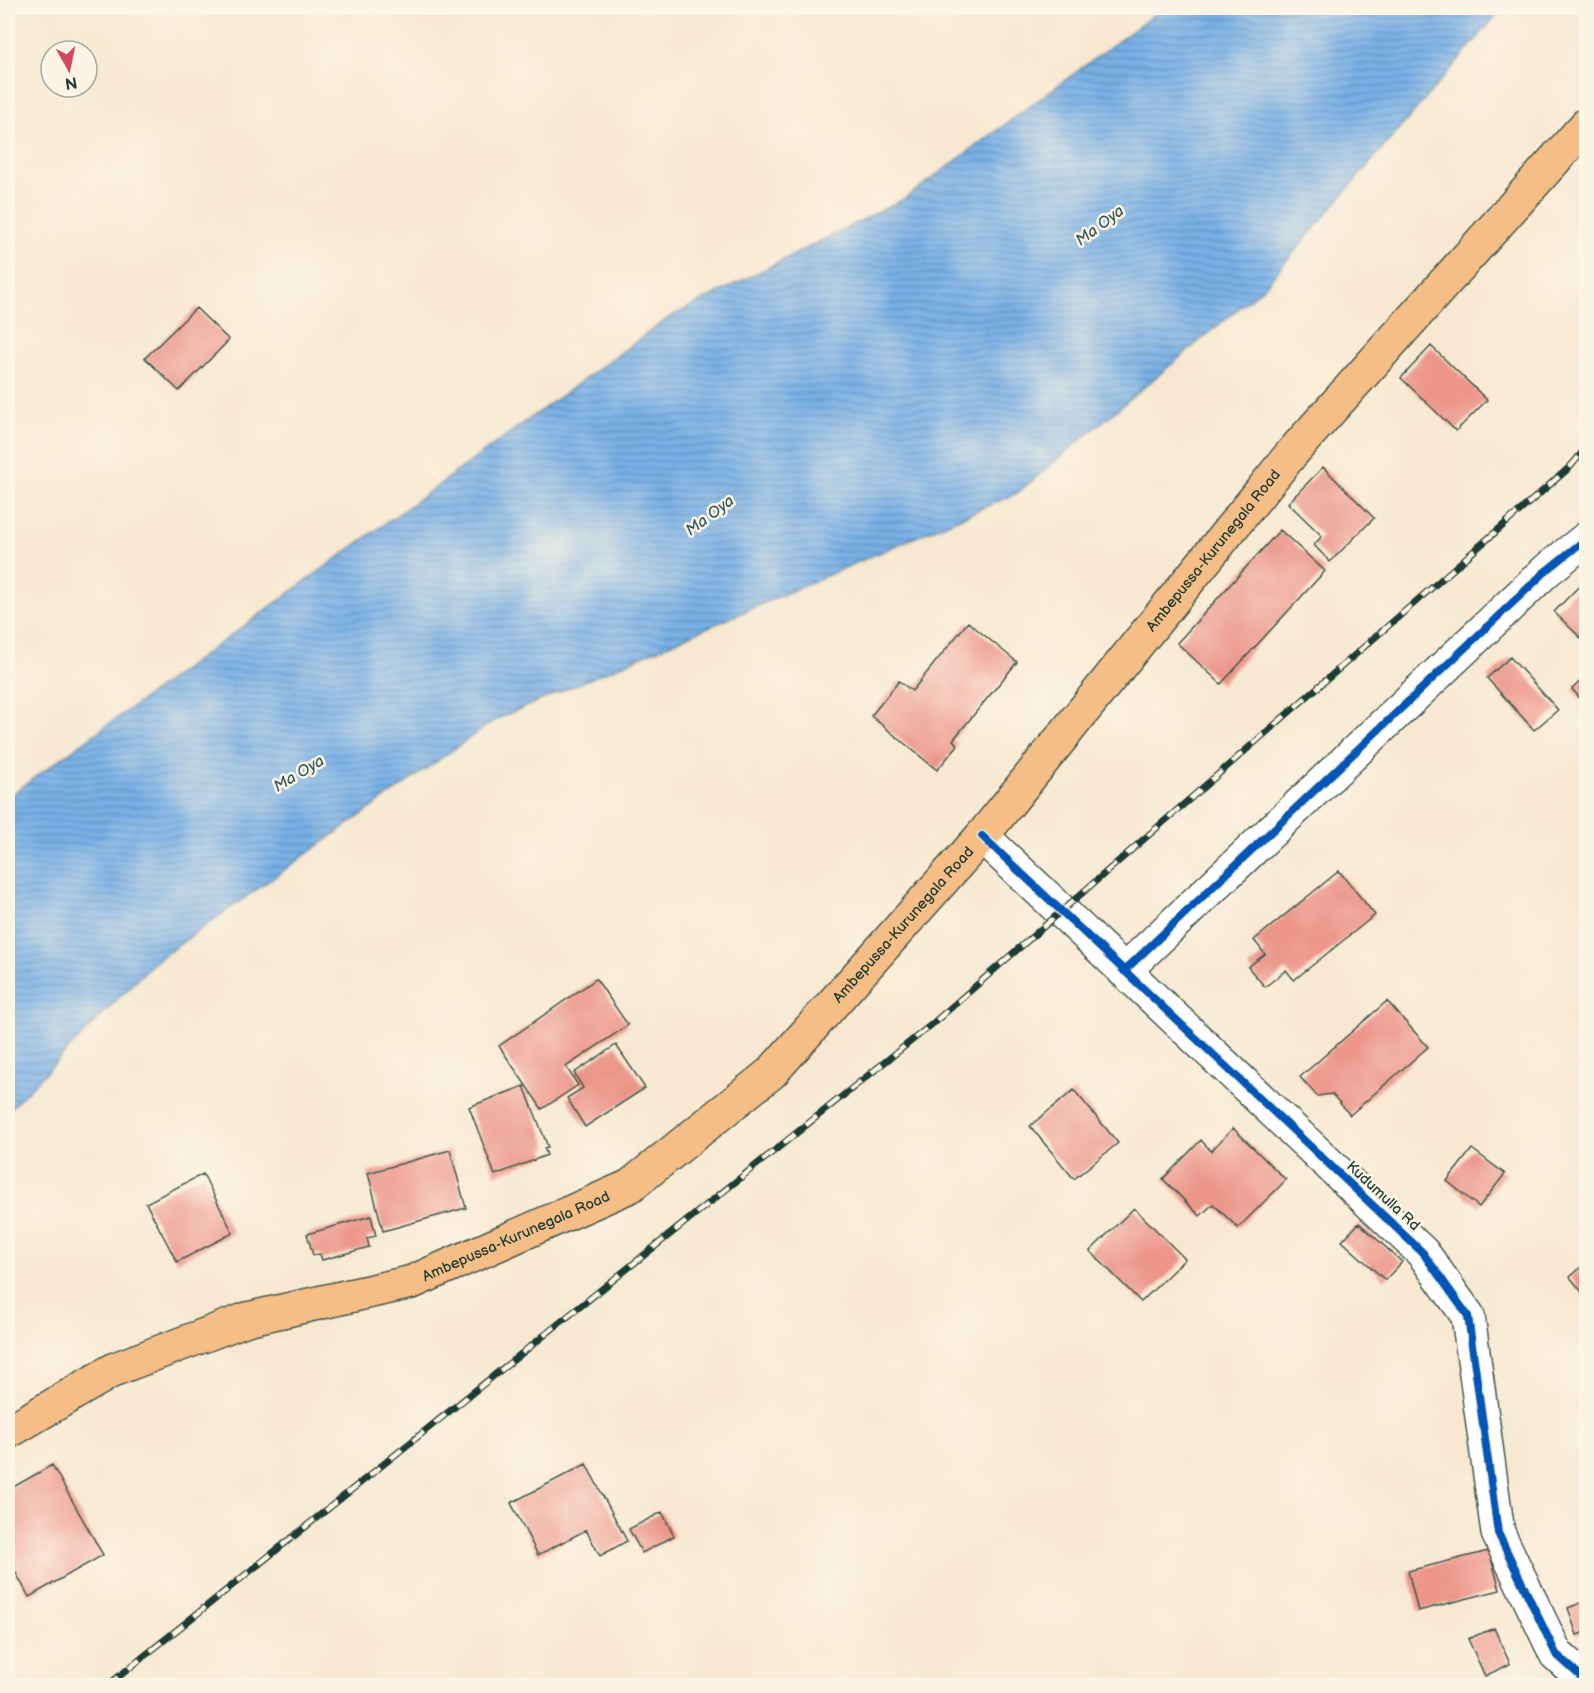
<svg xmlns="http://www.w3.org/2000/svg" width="1594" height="1693" font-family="'Balsamiq Sans',sans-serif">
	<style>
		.water { fill: url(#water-rules); stroke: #4c768e; stroke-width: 1.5 }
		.building { fill: #ec9589 }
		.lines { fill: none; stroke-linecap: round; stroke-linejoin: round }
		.minor-casing { stroke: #40574c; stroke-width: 36 }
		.highway-casing { stroke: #40574c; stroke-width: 36 }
		.minor { stroke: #fff; stroke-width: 33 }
		.highway { stroke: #f6be87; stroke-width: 33 }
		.rail-casing { stroke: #1f3d34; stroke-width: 7 }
		.rail { stroke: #fcf5e5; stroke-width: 4.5; stroke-dasharray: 14; stroke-linecap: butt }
		.cycleway-casing { stroke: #fcf5e5; stroke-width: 11 }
		.cycleway { stroke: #0057b8; stroke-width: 8 }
		.labels { text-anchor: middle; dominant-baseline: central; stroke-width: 5; stroke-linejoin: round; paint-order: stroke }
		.street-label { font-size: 15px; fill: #1f3d34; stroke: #fcf5e5 }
		.water-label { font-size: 16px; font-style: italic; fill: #355a61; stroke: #fcf5e5 }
	</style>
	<defs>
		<pattern id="water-rules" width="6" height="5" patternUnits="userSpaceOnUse" patternTransform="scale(1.5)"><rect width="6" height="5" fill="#78b0e7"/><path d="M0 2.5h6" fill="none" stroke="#6290bc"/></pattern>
	</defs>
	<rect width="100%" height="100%" fill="#fcf5e5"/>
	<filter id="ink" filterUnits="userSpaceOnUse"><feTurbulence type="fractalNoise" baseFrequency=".0167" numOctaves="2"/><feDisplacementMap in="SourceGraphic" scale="12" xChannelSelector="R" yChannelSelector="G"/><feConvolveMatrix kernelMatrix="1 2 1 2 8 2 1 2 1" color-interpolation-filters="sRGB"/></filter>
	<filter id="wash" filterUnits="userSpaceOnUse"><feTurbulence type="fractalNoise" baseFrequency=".008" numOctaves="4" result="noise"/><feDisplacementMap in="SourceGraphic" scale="24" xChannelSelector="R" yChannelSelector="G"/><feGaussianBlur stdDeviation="1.35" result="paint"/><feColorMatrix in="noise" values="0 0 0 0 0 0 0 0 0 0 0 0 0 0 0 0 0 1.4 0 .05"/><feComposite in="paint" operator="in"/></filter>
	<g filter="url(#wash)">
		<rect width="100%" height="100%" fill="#f8e8d1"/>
		<path class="water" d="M 1163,8 L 1503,8 L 1263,288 L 1017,493 L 495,720 L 152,964 L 8,1111 L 8,797 L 670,317 L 904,199 Z"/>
		<g id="blocks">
			<path class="building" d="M 196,308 L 229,340 L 179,391 L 145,358 Z
				M 1431,346 L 1487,400 L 1456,431 L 1401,378 Z
				M 1323,467 L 1374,518 L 1330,562 L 1314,545 L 1322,536 L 1288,503 Z
				M 1280,530 L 1325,571 L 1221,684 L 1177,643 Z
				M 1585,580 L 1586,581 L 1586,643 L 1554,612 Z
				M 968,622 L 1017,662 L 953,740 L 958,745 L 937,770 L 871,716 L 899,681 L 912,691 Z
				M 1510,657 L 1558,710 L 1534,730 L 1487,678 Z
				M 1586,676 L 1586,705 L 1572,689 Z
				M 1339,871 L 1375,915 L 1294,980 L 1286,970 L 1265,987 L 1248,967 L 1265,954 L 1254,940 Z
				M 596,979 L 628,1025 L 566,1067 L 578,1085 L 542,1109 L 499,1046 Z
				M 1387,1001 L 1428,1047 L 1350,1115 L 1332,1094 L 1317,1096 L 1300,1077 Z
				M 616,1045 L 645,1088 L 585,1127 L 567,1098 L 583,1088 L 574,1073 Z
				M 524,1086 L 548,1147 L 544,1148 L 547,1155 L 495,1175 L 469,1107 Z
				M 1074,1090 L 1118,1143 L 1074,1179 L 1030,1126 Z
				M 1233,1128 L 1286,1180 L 1238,1228 L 1213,1204 L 1200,1216 L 1163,1179 L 1201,1140 L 1211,1151 Z
				M 1472,1149 L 1505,1174 L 1479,1207 L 1447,1181 Z
				M 450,1150 L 466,1208 L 383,1231 L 368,1173 Z
				M 203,1174 L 233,1233 L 177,1262 L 146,1203 Z
				M 1134,1208 L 1185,1259 L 1141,1302 L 1090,1251 Z
				M 371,1216 L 376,1236 L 367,1238 L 369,1247 L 322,1260 L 320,1254 L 313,1255 L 307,1234 Z
				M 1359,1223 L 1402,1262 L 1385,1280 L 1342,1241 Z
				M 1586,1263 L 1586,1297 L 1570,1277 Z
				M 586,1464 L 627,1541 L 600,1556 L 586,1530 L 538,1555 L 511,1503 Z
				M 52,1465 L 103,1555 L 29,1597 L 8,1558 L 8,1490 Z
				M 662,1512 L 674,1536 L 642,1553 L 629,1529 Z
				M 1489,1551 L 1500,1590 L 1418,1611 L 1408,1571 Z
				M 1586,1601 L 1586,1632 L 1577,1635 L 1568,1608 Z
				M 1494,1628 L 1510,1664 L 1485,1676 L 1468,1639 Z"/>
		</g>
	</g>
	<g filter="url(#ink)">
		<use href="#blocks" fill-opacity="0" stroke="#40574c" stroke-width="1.5"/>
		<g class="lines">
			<g class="minor-casing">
				<path id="minor" d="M 982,836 L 1423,1253 L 1468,1316 L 1498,1533 L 1556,1654 L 1586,1681
					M 1124,971 L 1546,571 L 1586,539"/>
			</g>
			<g class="highway-casing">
				<g id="highway">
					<path id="s1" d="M 8,1432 L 115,1369 L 247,1319 L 412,1282 L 630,1186 L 771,1073 L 982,836 L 1292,453 L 1586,125"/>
				</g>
			</g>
			<use href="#minor" class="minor"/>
			<use href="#highway" class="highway"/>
			<g class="rail-casing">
				<path id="rail" d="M 107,1686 L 931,1025 L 1570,467 L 1586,448"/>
			</g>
			<use href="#rail" class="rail"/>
			<g class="cycleway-casing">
				<path id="cycleway" d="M 982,836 L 1423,1253 L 1468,1316 L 1498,1533 L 1556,1654 L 1586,1681
					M 1124,971 L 1546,571 L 1586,539"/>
			</g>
			<use href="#cycleway" class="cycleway"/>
		</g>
	</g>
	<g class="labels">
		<g class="street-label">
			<text stroke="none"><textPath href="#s1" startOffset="1538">Ambepussa-Kurunegala Road</textPath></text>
			<text stroke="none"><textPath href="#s1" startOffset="1052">Ambepussa-Kurunegala Road</textPath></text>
			<text transform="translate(1383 1196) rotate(43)">Kudumulla Rd</text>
			<text stroke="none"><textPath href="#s1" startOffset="548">Ambepussa-Kurunegala Road</textPath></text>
		</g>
		<g class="water-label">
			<text transform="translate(1100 226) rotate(-37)">Ma Oya</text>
			<text transform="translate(710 516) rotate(-37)">Ma Oya</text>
			<text transform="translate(299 774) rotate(-31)">Ma Oya</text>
		</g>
	</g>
	<rect width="1594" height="1693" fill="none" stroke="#fcf5e5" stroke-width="30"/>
	<g transform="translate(69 69) rotate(171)"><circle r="28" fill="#fcf5e5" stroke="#a4ab9e" stroke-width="1.5"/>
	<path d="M0-4.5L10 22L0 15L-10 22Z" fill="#d1495b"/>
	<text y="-9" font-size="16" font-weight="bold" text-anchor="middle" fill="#1f3d34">N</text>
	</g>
</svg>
